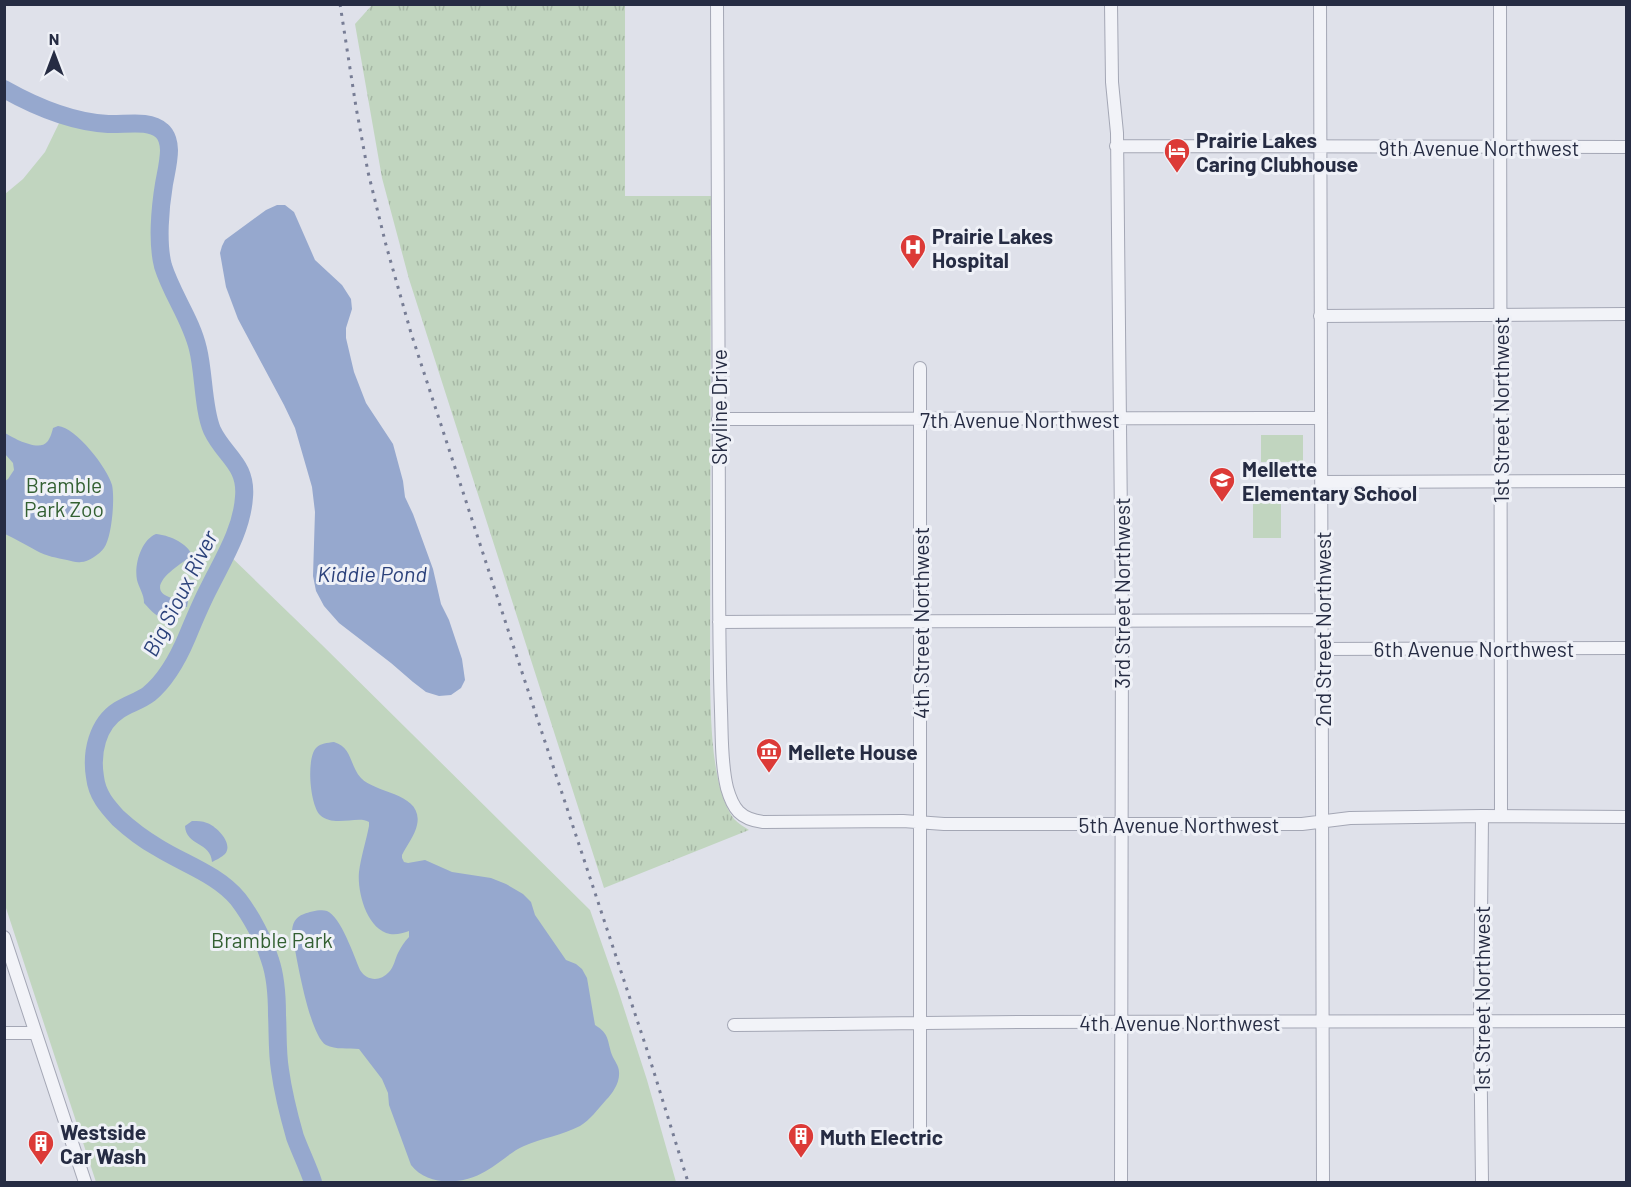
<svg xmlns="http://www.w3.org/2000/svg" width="1631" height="1187" font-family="Barlow,sans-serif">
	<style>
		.grass { fill: url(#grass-tufts) }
		.green { fill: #c1d5bf }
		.water { fill: #96a8ce }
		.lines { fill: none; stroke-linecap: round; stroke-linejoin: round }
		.river { stroke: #96a8ce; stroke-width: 18 }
		.minor-casing { stroke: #a4a7b5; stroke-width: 14 }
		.minor { stroke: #f2f3f8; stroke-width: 12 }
		.rail { stroke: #777d95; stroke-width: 3; stroke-dasharray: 3 6; stroke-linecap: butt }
		.labels { text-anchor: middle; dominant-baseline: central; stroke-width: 6; stroke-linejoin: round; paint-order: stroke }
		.poi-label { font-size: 21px; font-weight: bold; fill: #262c43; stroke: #eff1f7; text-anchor: start }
		.street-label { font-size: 21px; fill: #262c43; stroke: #eff1f7 }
		.park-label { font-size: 21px; fill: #336032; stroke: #eff1f7 }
		.water-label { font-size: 22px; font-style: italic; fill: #2c427b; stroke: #eff1f7 }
	</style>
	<defs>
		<pattern id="grass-tufts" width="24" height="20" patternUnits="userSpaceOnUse" patternTransform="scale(1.5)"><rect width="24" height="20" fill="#c1d5bf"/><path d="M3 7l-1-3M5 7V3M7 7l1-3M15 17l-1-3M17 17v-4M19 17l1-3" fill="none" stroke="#a6b7a5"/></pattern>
	</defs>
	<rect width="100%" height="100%" fill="#dfe1ea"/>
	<path class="grass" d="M 372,5 L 625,5 L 625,196 L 711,196 L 710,681 C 711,719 711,788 734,819 C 738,823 744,827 749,830 L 604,888 L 409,279 L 382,178 L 355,24 Z"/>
	<path class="green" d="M 63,115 C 78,120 92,123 108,124 C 124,125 152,118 164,134 C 176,150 164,177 162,196 C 160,217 157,243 163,264 C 171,294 190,317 198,348 C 205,372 203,408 212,429 C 218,445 233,455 240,470 C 253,494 238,531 227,553 L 321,644 L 590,910 L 618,990 L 647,1080 L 676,1182 L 96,1182 L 5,905 L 5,194 L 23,179 L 45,152 Z
		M 1261,435 L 1303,435 L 1303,462 L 1261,462 Z
		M 1253,503 L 1281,503 L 1281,538 L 1253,538 Z"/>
	<path class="water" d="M 277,205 L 285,205 L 294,212 L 315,260 L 342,285 L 351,299 L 352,309 L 346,328 L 346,338 L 354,372 L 366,403 L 393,444 L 403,481 L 405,497 L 413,514 L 433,569 L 441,604 L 449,620 L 462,659 L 465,680 L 461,688 L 451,695 L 439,696 L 426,692 L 413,682 L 391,663 L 339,623 L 324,606 L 316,591 L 313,576 L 315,512 L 312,487 L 295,428 L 284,405 L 238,319 L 226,287 L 220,253 L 222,246 L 225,240 L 266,210 Z
		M 58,426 C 76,427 108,469 112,485 C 115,498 112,537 104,548 C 100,554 88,562 81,562 C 77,563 72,561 67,560 C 57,558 46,556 37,551 C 26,545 16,539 5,534 L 5,481 L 8,479 L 14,470 L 13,463 L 5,454 L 5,433 C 13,438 39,452 47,442 C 50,439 52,432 53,428 Z
		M 156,534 C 168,535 185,542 191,553 L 191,557 C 181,563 143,587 169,597 C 175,600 182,600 188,601 L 187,607 L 180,606 C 164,622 160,621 144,603 C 144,594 139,588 137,580 C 134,565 141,540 156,534 Z
		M 334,742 C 353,748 349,765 361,778 C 376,794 424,793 417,825 C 415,835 407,845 402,855 L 402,858 L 404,862 L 408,863 L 425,860 L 452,872 L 491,878 L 506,884 L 523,894 L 531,902 L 535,915 L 566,960 L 576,964 L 582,969 L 587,978 L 595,1025 C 610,1034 607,1041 612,1055 C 614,1060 619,1066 619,1072 C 620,1082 613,1093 606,1100 C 598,1109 590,1120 580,1126 C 563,1135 542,1138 524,1146 C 510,1152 499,1164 486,1171 C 463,1185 428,1187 411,1165 L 389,1105 L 388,1093 L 382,1079 L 359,1049 C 348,1048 336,1050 326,1045 C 309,1035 296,954 292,933 C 292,924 295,917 304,914 C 310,912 320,909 327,911 C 341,917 354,956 360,970 C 367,981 380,982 389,972 C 394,967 395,959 398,953 C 401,947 404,942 409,937 L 409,931 C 403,933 397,935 390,934 C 367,930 357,892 359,872 C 361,857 366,841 369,826 L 369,822 C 358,815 334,828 320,815 C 310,805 306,759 316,748 C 321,743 327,743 334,742 Z
		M 192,821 C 198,821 202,821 207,823 C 216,826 234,843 225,854 C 222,857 216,860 212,862 C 211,842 186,846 185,826 Z"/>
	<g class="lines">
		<path class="river" d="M 4,89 C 36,107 72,122 108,124 C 125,125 149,119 162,131 C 167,135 169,144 169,150 C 169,161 166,173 164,184 C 160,208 157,243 163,266 C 172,295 191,319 198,349 C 204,373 203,409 212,430 C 224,456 247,464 244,497 C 242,529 224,558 210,586 C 201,603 194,620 187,637 C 179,656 166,680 149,694 C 140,701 128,704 119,710 C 97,724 91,753 95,777 C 97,795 107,806 118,818 C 130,829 143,839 157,847 C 184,864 217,874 238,899 C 251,916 264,940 270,960 C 276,977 277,997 277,1015 C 278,1033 277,1052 280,1070 C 283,1092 289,1116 295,1137 C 301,1153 308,1167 313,1182"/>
		<g class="minor-casing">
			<path id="minor" d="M 717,4 C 719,184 718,364 719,544 C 719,599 719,655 721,711 C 722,736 721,763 727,788 C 733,809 740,819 763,822 L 903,821 L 944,824 L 1302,824 L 1350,818 L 1482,816 L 1626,817
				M 1111,4 L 1112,82 L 1117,133 L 1122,620 L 1121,1182
				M 1320,4 L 1323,1182
				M 1500,4 L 1501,816
				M 1116,146 L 1626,147
				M 1320,316 L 1626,314
				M 920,368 L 920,1130
				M 718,419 L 1321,418
				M 1322,482 L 1626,481
				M 719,622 L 1322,620
				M 1322,649 L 1626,648
				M 1482,816 L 1480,1022 L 1482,1182
				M 4,937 L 85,1182
				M 734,1025 L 1019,1022 L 1626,1021
				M 4,1033 L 35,1033"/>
		</g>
		<use href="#minor" class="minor"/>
		<path class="rail" d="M 340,4 L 356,107 L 368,172 L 386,245 L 411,333 L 512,642 L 648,1053 L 688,1182"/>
	</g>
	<defs>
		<g id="hotel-pin" transform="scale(1.35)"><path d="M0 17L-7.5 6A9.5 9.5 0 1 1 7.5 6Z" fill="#dc3a37" stroke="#eff1f7"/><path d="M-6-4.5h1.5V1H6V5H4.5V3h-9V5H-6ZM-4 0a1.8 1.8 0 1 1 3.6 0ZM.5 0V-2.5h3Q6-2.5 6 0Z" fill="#fff"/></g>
		<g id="hospital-pin" transform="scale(1.35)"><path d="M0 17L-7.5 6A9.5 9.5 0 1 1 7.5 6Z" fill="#dc3a37" stroke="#eff1f7"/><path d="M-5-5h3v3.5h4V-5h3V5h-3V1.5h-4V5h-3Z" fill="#fff"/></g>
		<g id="school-pin" transform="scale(1.35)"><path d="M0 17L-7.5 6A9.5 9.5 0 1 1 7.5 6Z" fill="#dc3a37" stroke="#eff1f7"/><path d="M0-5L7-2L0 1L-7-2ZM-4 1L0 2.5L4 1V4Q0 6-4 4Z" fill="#fff"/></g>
		<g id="museum-pin" transform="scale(1.35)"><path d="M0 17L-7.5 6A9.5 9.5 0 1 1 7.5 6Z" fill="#dc3a37" stroke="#eff1f7"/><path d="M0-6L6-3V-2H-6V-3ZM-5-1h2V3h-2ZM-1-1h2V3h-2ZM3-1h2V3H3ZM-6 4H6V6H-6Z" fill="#fff"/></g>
		<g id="building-pin" transform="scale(1.35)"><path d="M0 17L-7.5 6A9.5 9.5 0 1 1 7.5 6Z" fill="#dc3a37" stroke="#eff1f7"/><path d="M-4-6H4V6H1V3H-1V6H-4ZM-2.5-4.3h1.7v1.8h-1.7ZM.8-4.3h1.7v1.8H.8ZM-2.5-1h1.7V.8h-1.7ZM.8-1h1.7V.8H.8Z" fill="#fff"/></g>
	</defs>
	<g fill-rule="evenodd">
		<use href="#hotel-pin" x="1177" y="151"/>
		<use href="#hospital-pin" x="913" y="247"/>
		<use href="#school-pin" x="1222" y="480"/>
		<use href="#museum-pin" x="769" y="751"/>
		<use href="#building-pin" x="801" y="1136"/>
		<use href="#building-pin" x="41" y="1143"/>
	</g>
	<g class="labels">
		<g class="poi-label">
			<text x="1196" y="139">Prairie Lakes<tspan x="1196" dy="24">Caring Clubhouse</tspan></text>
			<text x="932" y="235">Prairie Lakes<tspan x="932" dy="24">Hospital</tspan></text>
			<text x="1242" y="468">Mellette<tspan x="1242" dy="24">Elementary School</tspan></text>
			<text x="788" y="751">Mellete House</text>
			<text x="60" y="1131">Westside<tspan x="60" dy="24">Car Wash</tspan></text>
			<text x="820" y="1136">Muth Electric</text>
		</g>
		<g class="street-label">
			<text x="1479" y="147">9th Avenue Northwest</text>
			<text transform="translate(718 407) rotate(-90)">Skyline Drive</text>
			<text transform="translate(1500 410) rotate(-90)">1st Street Northwest</text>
			<text x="1020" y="419">7th Avenue Northwest</text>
			<text transform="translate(1121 593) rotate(-90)">3rd Street Northwest</text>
			<text transform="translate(920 623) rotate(-90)">4th Street Northwest</text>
			<text transform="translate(1322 629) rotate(-90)">2nd Street Northwest</text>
			<text x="1474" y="648">6th Avenue Northwest</text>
			<text x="1179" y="824">5th Avenue Northwest</text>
			<text transform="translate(1481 999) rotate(-90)">1st Street Northwest</text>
			<text x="1180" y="1022">4th Avenue Northwest</text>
		</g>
		<g class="park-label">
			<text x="64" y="484">Bramble<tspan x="64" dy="24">Park Zoo</tspan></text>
			<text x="272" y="939">Bramble Park</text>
		</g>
		<g class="water-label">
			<text x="372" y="573">Kiddie Pond</text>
			<text transform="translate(179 593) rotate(-63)">Big Sioux River</text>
		</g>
	</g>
	<rect width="1631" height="1187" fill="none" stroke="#262c43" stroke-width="12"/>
	<g transform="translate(54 54)" stroke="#eff1f7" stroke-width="4.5" paint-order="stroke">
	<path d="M0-4.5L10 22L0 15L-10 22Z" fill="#262c43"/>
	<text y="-9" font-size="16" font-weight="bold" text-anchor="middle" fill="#262c43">N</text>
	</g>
</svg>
